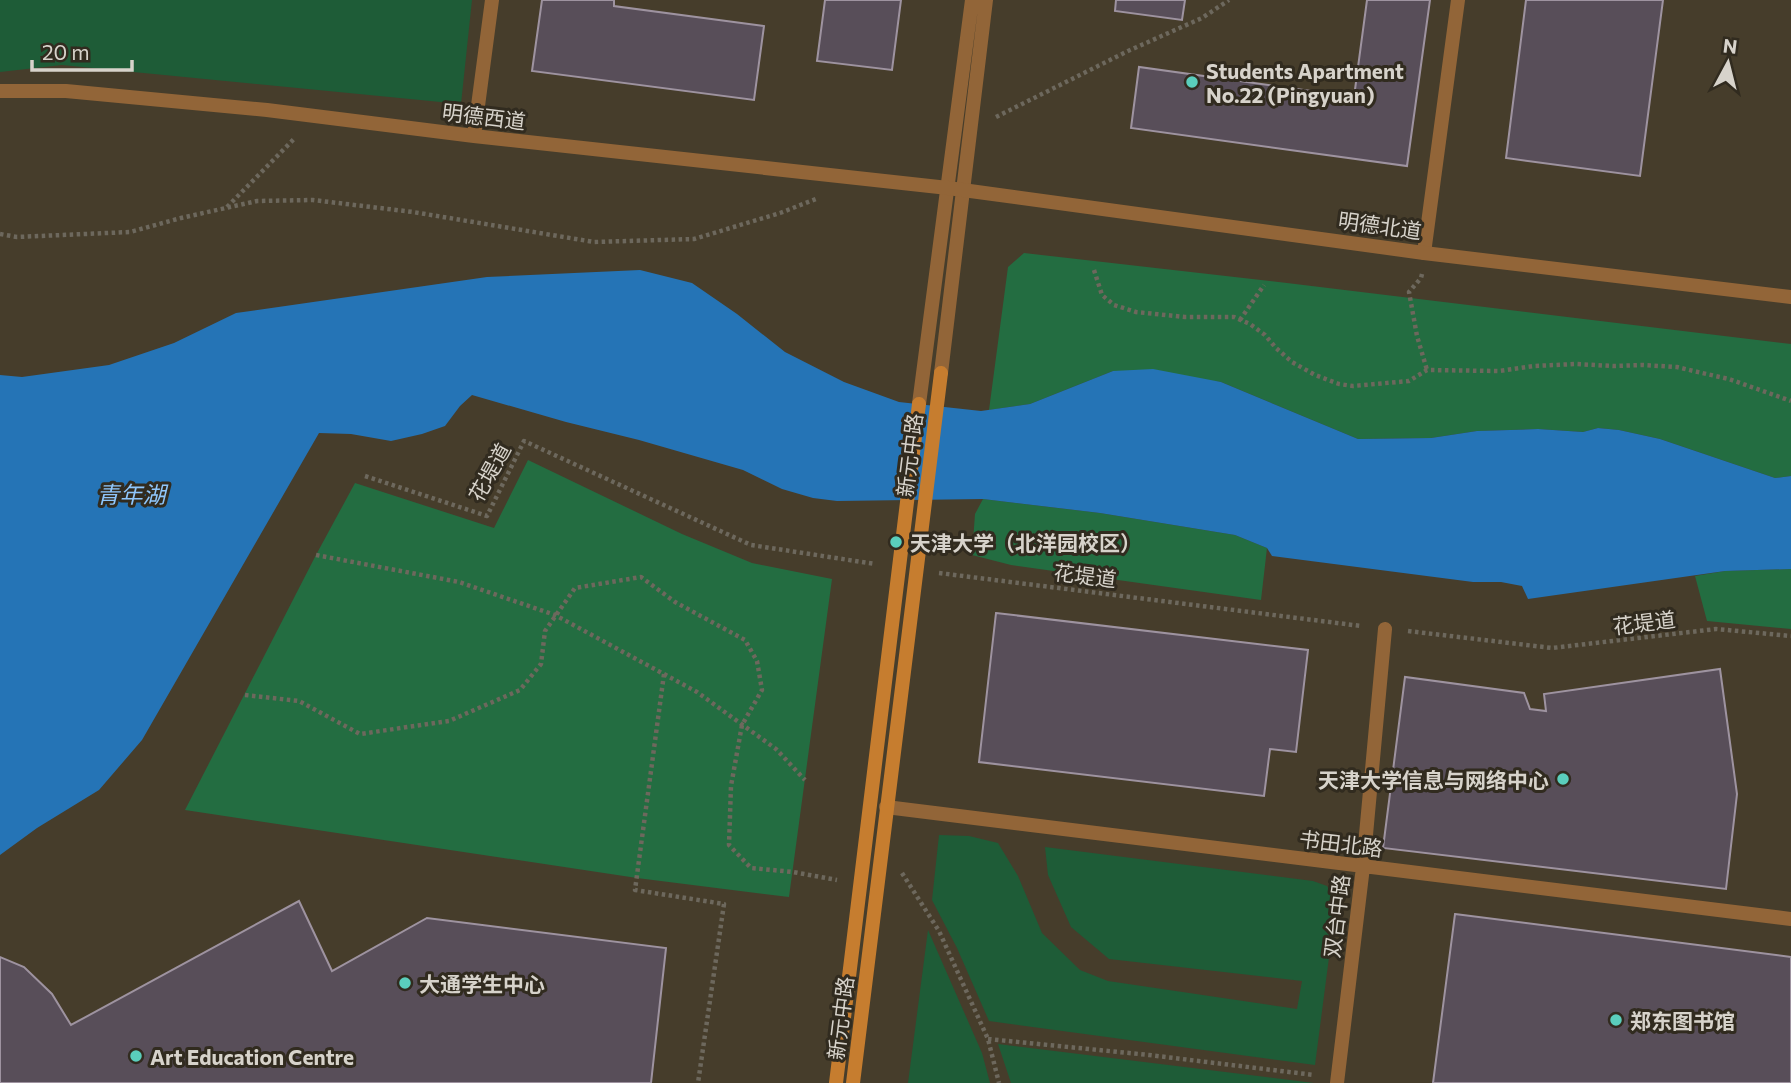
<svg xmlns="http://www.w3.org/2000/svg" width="1791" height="1083" font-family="Commissioner,'Noto Sans SC',sans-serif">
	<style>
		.built { fill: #463d2b }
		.green { fill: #1e5c37 }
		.forest { fill: #236d41 }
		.water { fill: #2574b6 }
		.building { fill: #584e59; stroke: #9e93a0; stroke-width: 2 }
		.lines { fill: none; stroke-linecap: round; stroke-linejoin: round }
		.path { stroke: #6d685d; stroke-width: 4.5; stroke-dasharray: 3.5 3.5; stroke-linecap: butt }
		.lane { stroke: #926538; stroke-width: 14 }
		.street { stroke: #926538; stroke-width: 14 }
		.secondary { stroke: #c67d2f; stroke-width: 14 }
		.poi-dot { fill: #5acebc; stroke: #312b1f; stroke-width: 2.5 }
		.labels { text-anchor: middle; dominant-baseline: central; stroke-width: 6; stroke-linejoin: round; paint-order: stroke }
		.poi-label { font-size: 21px; font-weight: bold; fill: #d7d3cb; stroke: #312b1f; text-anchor: start }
		.street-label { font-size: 21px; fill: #d7d3cb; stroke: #312b1f }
		.water-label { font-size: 23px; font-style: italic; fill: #8fc6fb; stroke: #312b1f }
	</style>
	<rect width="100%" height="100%" fill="#3b3529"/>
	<path class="built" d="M 0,0 L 1791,0 L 1791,1083 L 0,1083 Z"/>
	<path class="green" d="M 0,0 L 472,0 L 461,104 L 62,65 L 0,72 Z
		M 939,835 L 969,836 L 998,843 L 1018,876 L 1042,933 L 1080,970 L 1108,981 L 1297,1009 L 1302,981 L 1109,959 L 1071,927 L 1048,875 L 1045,847 L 1313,881 L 1327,886 L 1335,899 L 1334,919 L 1315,1065 L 989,1021 L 957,948 L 932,900 Z
		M 928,930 L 982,1053 L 990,1083 L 908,1083 Z
		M 998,1044 L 1314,1083 L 1011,1083 Z"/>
	<path class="forest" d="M 1024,253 L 1287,283 L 1791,344 L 1791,476 L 1775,478 L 1660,439 L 1619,430 L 1598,428 L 1583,432 L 1538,429 L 1477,431 L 1431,438 L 1358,439 L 1221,382 L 1113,371 L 1030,404 L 989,410 L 1008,267 Z
		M 528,460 L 682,534 L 752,563 L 832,579 L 789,897 L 637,878 L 185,810 L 316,555 L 355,483 L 494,528 Z
		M 983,499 L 1100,513 L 1235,535 L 1267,548 L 1261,600 L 1011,565 L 972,555 L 975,514 Z
		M 1791,569 L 1791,629 L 1707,621 L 1695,576 L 1725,571 Z"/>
	<path class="water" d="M 640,270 L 692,283 L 737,314 L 785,352 L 844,382 L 899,402 L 981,411 L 1030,404 L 1113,371 L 1153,369 L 1221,382 L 1358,439 L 1431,438 L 1477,431 L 1538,429 L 1583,432 L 1598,428 L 1619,430 L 1660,439 L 1775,478 L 1791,476 L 1791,569 L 1725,571 L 1528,599 L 1522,586 L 1501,582 L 1473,582 L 1272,556 L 1267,548 L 1235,535 L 1100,513 L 983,499 L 837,501 L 813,498 L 782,489 L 743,470 L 639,440 L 566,422 L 472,395 L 460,406 L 445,426 L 422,434 L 391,441 L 351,434 L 319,433 L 142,740 L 99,790 L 37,828 L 0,855 L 0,375 L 22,377 L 109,365 L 174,343 L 236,313 L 487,277 Z"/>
	<path class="building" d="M 542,0 L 614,0 L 614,6 L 764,26 L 754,100 L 532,71 Z
		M 825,0 L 901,0 L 892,70 L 817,61 Z
		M 1116,0 L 1185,0 L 1182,20 L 1115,11 Z
		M 1367,0 L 1430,0 L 1407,166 L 1131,128 L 1139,67 L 1354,97 Z
		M 1526,0 L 1663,0 L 1640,176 L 1506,158 Z
		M 996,613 L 1308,650 L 1296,752 L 1270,749 L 1264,796 L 979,762 Z
		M 1720,669 L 1737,794 L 1726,889 L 1383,848 L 1405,677 L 1524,693 L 1530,709 L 1546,711 L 1544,694 Z
		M 299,901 L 332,971 L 427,918 L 666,948 L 651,1083 L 0,1083 L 0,957 L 24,967 L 52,994 L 71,1025 Z
		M 1455,914 L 1791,957 L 1791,1083 L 1433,1083 Z"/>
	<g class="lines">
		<path class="path" d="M 996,117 L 1128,51 L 1202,18 L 1229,0
			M 227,207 L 295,138
			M 0,234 L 17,237 L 130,232 L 181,218 L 257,201 L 313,200 L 413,212 L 594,242 L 694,239 L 780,213 L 816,199
			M 1094,270 L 1102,295 L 1114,305 L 1136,312 L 1185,317 L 1234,317 L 1250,324 L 1265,335 L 1276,348 L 1292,362 L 1315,375 L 1339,384 L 1353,386 L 1409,381 L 1427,370 L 1499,371 L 1534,366 L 1576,364 L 1613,366 L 1642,365 L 1677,367 L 1702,373 L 1729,379 L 1791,401
			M 1422,274 L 1421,278 L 1409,292 L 1417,336 L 1427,370
			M 1240,320 L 1264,285
			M 365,476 L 487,516 L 524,441 L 751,545 L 875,564
			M 316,555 L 459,582 L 555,615 L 697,692 L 776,749 L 805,780
			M 939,573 L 1361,626
			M 1408,631 L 1552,648 L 1716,629 L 1791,636
			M 664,674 L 635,890 L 724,904 L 698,1083
			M 245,695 L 299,701 L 360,734 L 449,721 L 520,690 L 541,664 L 545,631 L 575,588 L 641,577 L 675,602 L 745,640 L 757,661 L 762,690 L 742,725 L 731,786 L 729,845 L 751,868 L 793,872 L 837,880
			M 902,873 L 939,931 L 988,1039 L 999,1083
			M 988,1039 L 1149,1055 L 1314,1075"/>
		<path class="lane" d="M 1424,253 L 1458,0
			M 941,373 L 986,0
			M 919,404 L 972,0"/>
		<path class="street" d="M 0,91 L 66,91 L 267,110 L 474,136 L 948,188 L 1424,253 L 1791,297
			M 474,136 L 492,0
			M 886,807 L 1791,919
			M 1337,1083 L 1363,867 L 1385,629"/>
		<path class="secondary" d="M 836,1083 L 919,404
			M 853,1083 L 941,373"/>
	</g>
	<g class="poi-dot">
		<circle cx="1192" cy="82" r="7"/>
		<circle cx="896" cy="542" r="7"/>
		<circle cx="1563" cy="779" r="7"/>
		<circle cx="405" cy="983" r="7"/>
		<circle cx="1616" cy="1020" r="7"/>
		<circle cx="136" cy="1056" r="7"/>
	</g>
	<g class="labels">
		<g class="poi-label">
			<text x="1206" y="70">Students Apartment<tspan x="1206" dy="24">No.22 (Pingyuan)</tspan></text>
			<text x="910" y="542">天津大学（北洋园校区）</text>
			<text x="1549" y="779" text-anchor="end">天津大学信息与网络中心</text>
			<text x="419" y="983">大通学生中心</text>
			<text x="1630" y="1020">郑东图书馆</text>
			<text x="150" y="1056">Art Education Centre</text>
		</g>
		<g class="street-label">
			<text transform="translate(484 116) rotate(7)">明德西道</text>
			<text transform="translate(1380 225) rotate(8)">明德北道</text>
			<text transform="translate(909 455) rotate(-83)">新元中路</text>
			<text transform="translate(489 472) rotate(-61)">花堤道</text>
			<text transform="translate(1085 575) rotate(7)">花堤道</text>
			<text transform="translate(1644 622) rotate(-7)">花堤道</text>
			<text transform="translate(1341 843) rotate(7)">书田北路</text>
			<text transform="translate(1336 916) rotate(-83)">双台中路</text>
			<text transform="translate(840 1018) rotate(-83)">新元中路</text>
		</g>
		<g class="water-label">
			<text x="131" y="494">青年湖</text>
		</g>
	</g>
	<g transform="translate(1728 63) rotate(7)" stroke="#312b1f" stroke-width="5" paint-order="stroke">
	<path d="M0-5L12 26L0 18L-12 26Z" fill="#d7d3cb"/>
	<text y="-10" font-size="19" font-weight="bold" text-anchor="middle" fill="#d7d3cb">N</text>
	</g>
	<path d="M32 60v10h100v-10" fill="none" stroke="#d7d3cb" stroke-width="3.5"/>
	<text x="42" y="60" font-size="21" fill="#d7d3cb" stroke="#312b1f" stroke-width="5" paint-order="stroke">20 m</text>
</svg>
